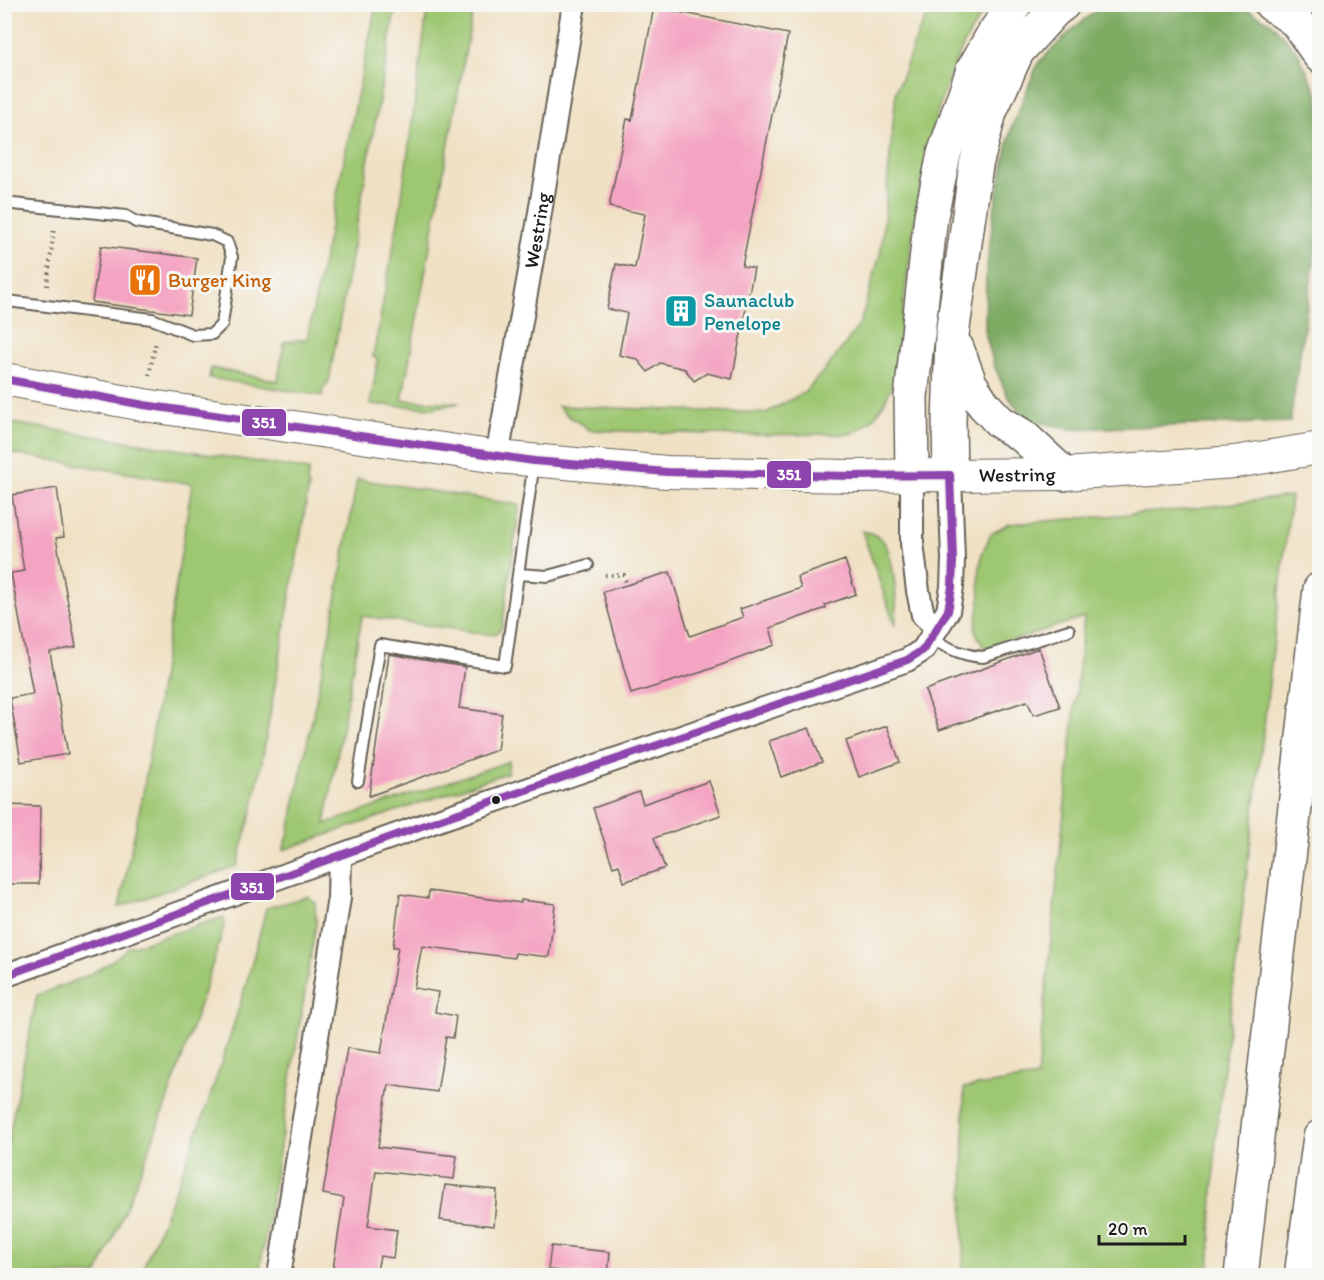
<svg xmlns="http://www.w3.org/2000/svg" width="1324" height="1280" font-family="Itim,sans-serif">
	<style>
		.green { fill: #9ec772; stroke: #5d7247; stroke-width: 1.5 }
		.forest { fill: #7eac64; stroke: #4d6440; stroke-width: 1.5 }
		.building { fill: #f4a4c2 }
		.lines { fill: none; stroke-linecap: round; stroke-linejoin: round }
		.lane-casing { stroke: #666157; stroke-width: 14 }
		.street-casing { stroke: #666157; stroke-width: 26 }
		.secondary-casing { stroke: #666157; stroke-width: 34 }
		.highway-casing { stroke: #666157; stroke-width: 36 }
		.path { stroke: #666157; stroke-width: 4; stroke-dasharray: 1.5 4.5; stroke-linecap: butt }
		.lane { stroke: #fff; stroke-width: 10 }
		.street { stroke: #fff; stroke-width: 22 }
		.secondary { stroke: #fff; stroke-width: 32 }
		.highway { stroke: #fff; stroke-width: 33 }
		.bus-1-casing { stroke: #f6f6f2; stroke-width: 12 }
		.bus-1 { stroke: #8e44ad; stroke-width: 8 }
		.bus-dot { fill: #1c1c1c; stroke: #f6f6f2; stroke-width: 2 }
		.labels { text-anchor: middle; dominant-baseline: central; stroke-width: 6; stroke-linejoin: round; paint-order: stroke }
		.street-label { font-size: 20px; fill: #1c1c1c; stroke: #f6f6f2 }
		.food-label { font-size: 20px; fill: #c56008; stroke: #f6f6f2; text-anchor: start }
		.culture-label { font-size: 20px; fill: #0d838f; stroke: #f6f6f2; text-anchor: start }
		.line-badge { stroke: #f6f6f2; stroke-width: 2 }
		.badge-label { font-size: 16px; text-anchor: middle; font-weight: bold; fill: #fff }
	</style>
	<rect width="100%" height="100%" fill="#f6f6f2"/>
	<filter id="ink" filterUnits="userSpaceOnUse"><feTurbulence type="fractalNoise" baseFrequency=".0167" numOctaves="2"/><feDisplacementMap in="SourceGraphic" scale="12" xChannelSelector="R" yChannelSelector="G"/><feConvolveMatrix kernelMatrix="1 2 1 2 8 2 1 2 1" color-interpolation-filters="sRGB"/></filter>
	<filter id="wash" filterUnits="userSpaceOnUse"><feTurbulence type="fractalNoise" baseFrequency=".008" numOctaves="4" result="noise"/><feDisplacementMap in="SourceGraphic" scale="24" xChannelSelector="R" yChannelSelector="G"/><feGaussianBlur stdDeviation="1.35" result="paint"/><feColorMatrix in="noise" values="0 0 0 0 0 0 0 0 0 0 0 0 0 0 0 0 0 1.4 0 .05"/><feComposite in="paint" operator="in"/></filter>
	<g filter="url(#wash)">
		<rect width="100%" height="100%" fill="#f0e1c4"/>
		<path class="green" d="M 376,5 L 396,5 L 329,381 L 323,389 L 322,396 L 209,378 L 211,368 L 278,381 L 284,342 L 307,339 Z
			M 428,5 L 474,5 L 402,400 L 459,403 L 433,408 L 370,404 L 378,359 L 373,357 L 400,210 Z
			M 933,5 L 989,5 C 929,80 917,205 904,298 C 900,327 901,361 891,388 C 882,410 872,425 850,434 L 738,435 L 589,430 C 579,420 566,418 558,406 L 766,413 L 805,392 L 834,359 L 860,324 L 881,251 L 896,92 L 919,31 Z
			M 5,422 L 309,470 L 307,483 L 309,486 L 262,761 L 252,811 L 237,866 L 119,907 L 143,793 L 192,484 L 5,452 Z
			M 357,479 L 519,505 L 518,517 L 502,628 L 494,635 L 362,616 L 325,824 L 509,761 L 507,773 L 283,850 L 288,836 L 333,618 Z
			M 1291,496 L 1216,1135 L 1209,1275 L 963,1275 L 964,1088 L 1037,1077 L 1084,617 L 985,650 L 975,631 L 980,600 L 979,575 L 982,553 L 991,534 L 1009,524 L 1180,510 Z
			M 862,531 C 870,532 877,535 883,541 C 895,555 898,608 895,626 Z
			M 309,896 L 315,903 L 316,924 L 259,1275 L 140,1275 C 191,1157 236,1033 266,908 Z
			M 224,917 L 224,927 C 188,1046 148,1163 97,1275 L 5,1275 L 5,1156 L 37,995 C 70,983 102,973 127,948 Z"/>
		<path class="forest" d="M 1104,5 L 1239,5 L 1272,23 L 1298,53 L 1319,97 L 1319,227 L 1290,422 L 1071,429 L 1032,421 L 1019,411 L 1007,395 L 994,365 L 985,333 L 986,272 L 995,205 L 1011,129 L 1038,63 L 1076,26 Z"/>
		<g id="blocks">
			<path class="building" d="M 654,7 L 788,34 L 742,266 L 754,268 L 732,379 L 707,373 L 694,381 L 685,369 L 660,363 L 648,372 L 637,359 L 619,355 L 627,313 L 607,309 L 616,264 L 635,268 L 645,214 L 609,207 L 627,119 L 632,120 Z
				M 101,246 L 197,258 L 189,315 L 92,302 Z
				M 57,488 L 64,537 L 56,538 L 76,647 L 50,652 L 68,754 L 21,762 L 10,698 L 33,694 L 11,573 L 24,571 L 12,495 Z
				M 845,560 L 856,594 L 825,605 L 826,608 L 770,628 L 775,645 L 702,672 L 631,694 L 603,592 L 670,572 L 690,636 L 743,617 L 740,609 L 801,588 L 797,577 Z
				M 1039,648 L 1060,707 L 1034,715 L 1027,701 L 939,730 L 925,690 Z
				M 389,654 L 465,667 L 459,708 L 502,714 L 497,750 L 369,796 Z
				M 887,726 L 900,762 L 859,777 L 846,741 Z
				M 809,728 L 822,762 L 781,777 L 769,741 Z
				M 709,781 L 721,815 L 654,838 L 665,868 L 624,882 L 619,865 L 613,867 L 593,808 L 639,792 L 643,804 Z
				M 4,805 L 40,806 L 39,884 L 4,884 Z
				M 429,891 L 521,903 L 521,900 L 555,904 L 549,957 L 515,953 L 514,958 L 422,946 L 414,988 L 438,992 L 435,1012 L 456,1016 L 453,1038 L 446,1037 L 437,1092 L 389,1085 L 388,1091 L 387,1091 L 378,1147 L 457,1156 L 454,1179 L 376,1171 L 368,1226 L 397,1230 L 393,1258 L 380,1256 L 376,1275 L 332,1275 L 344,1198 L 323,1194 L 347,1048 L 381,1053 L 398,947 L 393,947 L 400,894 L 428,898 Z
				M 445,1185 L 497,1190 L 494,1226 L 440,1220 Z
				M 551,1246 L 610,1252 L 608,1275 L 548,1270 Z"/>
		</g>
	</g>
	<g filter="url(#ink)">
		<use href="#blocks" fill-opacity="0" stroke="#666157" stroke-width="1.5"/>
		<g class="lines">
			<g class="lane-casing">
				<path id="lane" d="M 4,203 L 126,216 L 136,222 L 212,235 L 227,242 L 232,257 L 222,324 L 212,334 L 193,335 L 152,319 L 7,301 L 4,298
					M 519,574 L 548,576 L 588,565
					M 931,639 C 949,648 963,656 983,657 L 1069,630
					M 358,781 L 380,645 L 505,666 L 534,462"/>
			</g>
			<g class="street-casing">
				<g id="street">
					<path id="s1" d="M 497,457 L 537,231 L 574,4"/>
					<path d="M 912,475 L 912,543 L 918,591 L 923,615 L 936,627"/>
					<path d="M 4,976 L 444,818 L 907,660 L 923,650 L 948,611 L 952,587 L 953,560 L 950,475"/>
					<path d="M 279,1276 L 339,898 L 340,856"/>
				</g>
			</g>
			<g class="secondary-casing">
				<g id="secondary">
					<path id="s2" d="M 4,379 L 144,405 L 497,457 L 667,472 L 851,476 L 1064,474 L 1235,462 L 1320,448"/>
				</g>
			</g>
			<g class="highway-casing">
				<path id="highway" d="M 1271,4 L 1296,21 L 1320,56
					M 957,348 L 970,383 L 984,405 L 1000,422 L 1023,436 L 1064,474
					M 912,475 L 911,397 L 931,216 L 944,154 L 973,70 L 994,33 L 1015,4
					M 950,475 L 949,422 L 952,335 L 976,165 L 990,112 L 1017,52 L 1055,10 L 1063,4
					M 1241,1276 L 1320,589
					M 1301,1276 L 1320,1137"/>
			</g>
			<path class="path" d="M 47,286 L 54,228
				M 149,375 L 156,341
				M 605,575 L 624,575 L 627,585"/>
			<use href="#lane" class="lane"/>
			<use href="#street" class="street"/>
			<use href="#secondary" class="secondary"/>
			<use href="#highway" class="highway"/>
			<g class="bus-1-casing">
				<path id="bus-1" d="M 4,379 L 144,405 L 534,461 L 667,472 L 851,476 L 950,475 L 953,560 L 952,587 L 948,611 L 923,650 L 907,660 L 444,818 L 4,976"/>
			</g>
			<use href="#bus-1" class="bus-1"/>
		</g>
	</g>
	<defs>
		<g id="restaurant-square" transform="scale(1.725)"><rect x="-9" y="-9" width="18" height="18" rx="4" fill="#e8710a" stroke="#f6f6f2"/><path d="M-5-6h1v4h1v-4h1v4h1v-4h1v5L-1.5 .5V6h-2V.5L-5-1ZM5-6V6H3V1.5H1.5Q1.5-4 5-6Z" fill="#fff"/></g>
		<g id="building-square" transform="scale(1.725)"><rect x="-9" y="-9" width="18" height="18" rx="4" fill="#0f9aa8" stroke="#f6f6f2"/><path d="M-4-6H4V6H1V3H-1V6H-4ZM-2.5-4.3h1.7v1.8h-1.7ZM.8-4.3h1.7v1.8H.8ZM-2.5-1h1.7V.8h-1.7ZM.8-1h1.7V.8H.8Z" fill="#fff"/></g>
	</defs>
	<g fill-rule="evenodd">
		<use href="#restaurant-square" x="145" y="280"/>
		<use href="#building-square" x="681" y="311"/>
	</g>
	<circle class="bus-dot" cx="496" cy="800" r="5"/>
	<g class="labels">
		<g class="street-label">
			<text stroke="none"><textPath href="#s1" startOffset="230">Westring</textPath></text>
			<text stroke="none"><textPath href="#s2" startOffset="1020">Westring</textPath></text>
		</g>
		<g class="food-label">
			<text x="168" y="280">Burger King</text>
		</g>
		<g class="culture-label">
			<text x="704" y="300">Saunaclub<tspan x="704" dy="23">Penelope</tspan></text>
		</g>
	</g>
	<g class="line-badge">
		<rect x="241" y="408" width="46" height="29" rx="6" fill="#8e44ad"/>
		<rect x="766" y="460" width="46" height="29" rx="6" fill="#8e44ad"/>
		<rect x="230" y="872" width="45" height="29" rx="6" fill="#8e44ad"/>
	</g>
	<g class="badge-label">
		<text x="264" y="428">351</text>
		<text x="789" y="480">351</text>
		<text x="252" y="893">351</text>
	</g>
	<rect width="1324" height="1280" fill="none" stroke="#f6f6f2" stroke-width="24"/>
	<path d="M1099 1235v9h86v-9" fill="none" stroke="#1c1c1c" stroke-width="3"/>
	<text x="1108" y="1235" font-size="18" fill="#1c1c1c" stroke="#f6f6f2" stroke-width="4.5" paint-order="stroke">20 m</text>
</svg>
